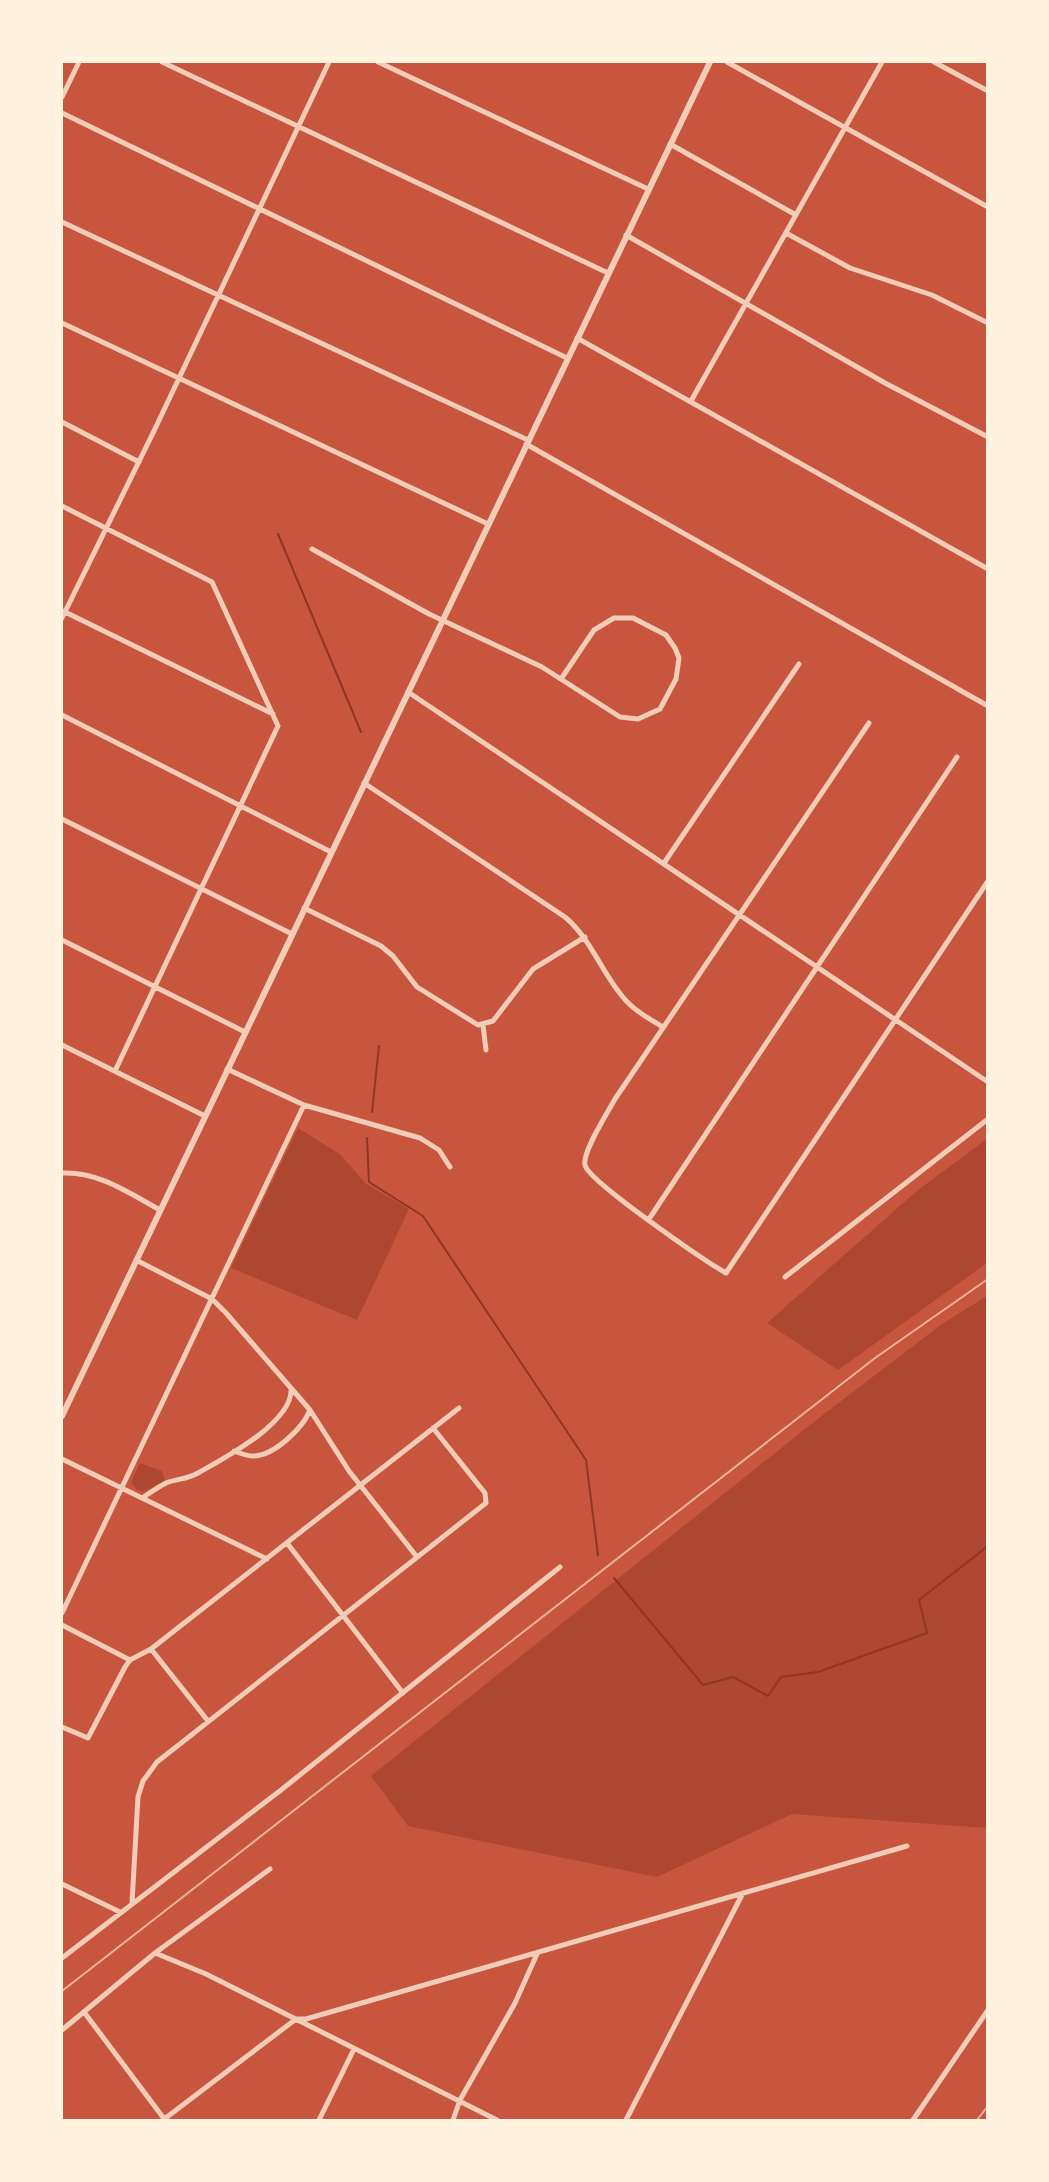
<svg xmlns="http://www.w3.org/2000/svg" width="1049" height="2182" font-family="'Sofia Sans Condensed',sans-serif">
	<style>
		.green { fill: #ae4732 }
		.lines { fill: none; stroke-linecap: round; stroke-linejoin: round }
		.stream { stroke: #8f3625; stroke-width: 2 }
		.minor { stroke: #f1ccb7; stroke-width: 5 }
		.tertiary { stroke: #f1ccb7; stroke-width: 6 }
		.rail { stroke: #e9b49f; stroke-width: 2 }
	</style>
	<rect width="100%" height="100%" fill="#c8553d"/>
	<path class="green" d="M 298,1128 L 341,1155 L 365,1183 L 409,1209 L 357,1320 L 231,1268 Z
		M 987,1139 L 987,1263 L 838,1370 L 767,1323 L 918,1190 Z
		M 987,1296 L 987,1828 L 792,1814 L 657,1877 L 408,1826 L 371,1776 L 815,1421 L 942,1324 Z
		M 140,1463 L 162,1471 L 165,1481 L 143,1492 L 136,1489 L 131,1482 Z"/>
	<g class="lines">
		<path class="stream" d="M 278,534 L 361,732
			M 372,1112 L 379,1046
			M 367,1138 L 369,1182 L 423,1216 L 586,1460 L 598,1555
			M 614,1578 L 703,1685 L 733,1677 L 768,1696 L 781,1677 L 818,1672 L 927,1633 L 919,1600 L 988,1546"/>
		<path class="minor" d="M 162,62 L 608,273
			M 378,62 L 648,189
			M 727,62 L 988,207
			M 934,62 L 988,91
			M 62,97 L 79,62
			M 62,113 L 567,358
			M 670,144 L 796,215
			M 62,222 L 528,440
			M 786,233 L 850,268 L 932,295 L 988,323
			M 626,235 L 885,383 L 988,437
			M 62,323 L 488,524
			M 577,338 L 988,569
			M 691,401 L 882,62
			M 62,422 L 139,462
			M 526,444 L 988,706
			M 62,506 L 212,582 L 278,726 L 115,1071
			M 312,549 L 429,614 L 542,667 L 620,717 L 638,719 L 660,709 L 676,679 L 679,658 L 675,648 L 666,635 L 633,618 L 614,618 L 594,630 L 561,679
			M 63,611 L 273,714
			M 62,618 L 153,433 L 329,62
			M 408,692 L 988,1082
			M 62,715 L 331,852
			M 869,723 L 615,1099 C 608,1112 582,1152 585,1165 C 588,1181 705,1261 726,1273 L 988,881
			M 364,783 L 565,917 C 591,939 601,971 622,996 C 633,1010 648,1018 663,1027
			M 62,819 L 292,934
			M 664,863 L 799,664
			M 304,908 L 381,946 L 393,956 L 417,987 L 478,1025 L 493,1021 L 533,969 L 585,937
			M 62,940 L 245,1032
			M 483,1025 L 486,1050
			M 62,1045 L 205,1116
			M 227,1069 L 304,1105 L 420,1138 L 439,1150 L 450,1167
			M 62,1173 C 98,1171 129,1193 160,1210
			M 649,1219 L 957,757
			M 136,1260 L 212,1299 L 226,1313 L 310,1410 L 349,1471 L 417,1557
			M 785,1277 L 988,1119
			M 234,1451 C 240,1453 246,1456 253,1456 C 274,1456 303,1428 310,1410
			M 62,1459 L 267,1559
			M 142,1498 C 150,1493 158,1487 166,1483 C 176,1479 188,1479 198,1473 C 223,1459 294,1422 291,1388
			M 287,1543 L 403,1693
			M 62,1613 L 304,1105
			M 62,1625 L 130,1660
			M 151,1649 L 208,1721
			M 62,1727 L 88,1738 L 125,1667 L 130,1660 L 151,1649 L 459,1408
			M 62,1884 L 120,1912
			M 132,1903 L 138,1797 L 143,1781 L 157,1762 L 486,1503 L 485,1493 L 433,1428
			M 155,1953 L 206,1974 L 497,2120
			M 62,1958 L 281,1790 L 560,1567
			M 84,2012 L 165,2120
			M 62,2030 L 155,1953 L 270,1869
			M 163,2120 L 296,2019 L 306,2019 L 907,1846
			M 319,2120 L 354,2049
			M 453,2120 L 460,2100 L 515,2003 L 537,1954
			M 626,2120 L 743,1893
			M 913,2120 L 988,2010"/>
		<path class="tertiary" d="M 62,1416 L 710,62"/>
		<path class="rail" d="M 62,1991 L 875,1358 L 988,1279
			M 977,2120 L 988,2106"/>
	</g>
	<rect width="1049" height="2182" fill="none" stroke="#fff3e0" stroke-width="126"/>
</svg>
